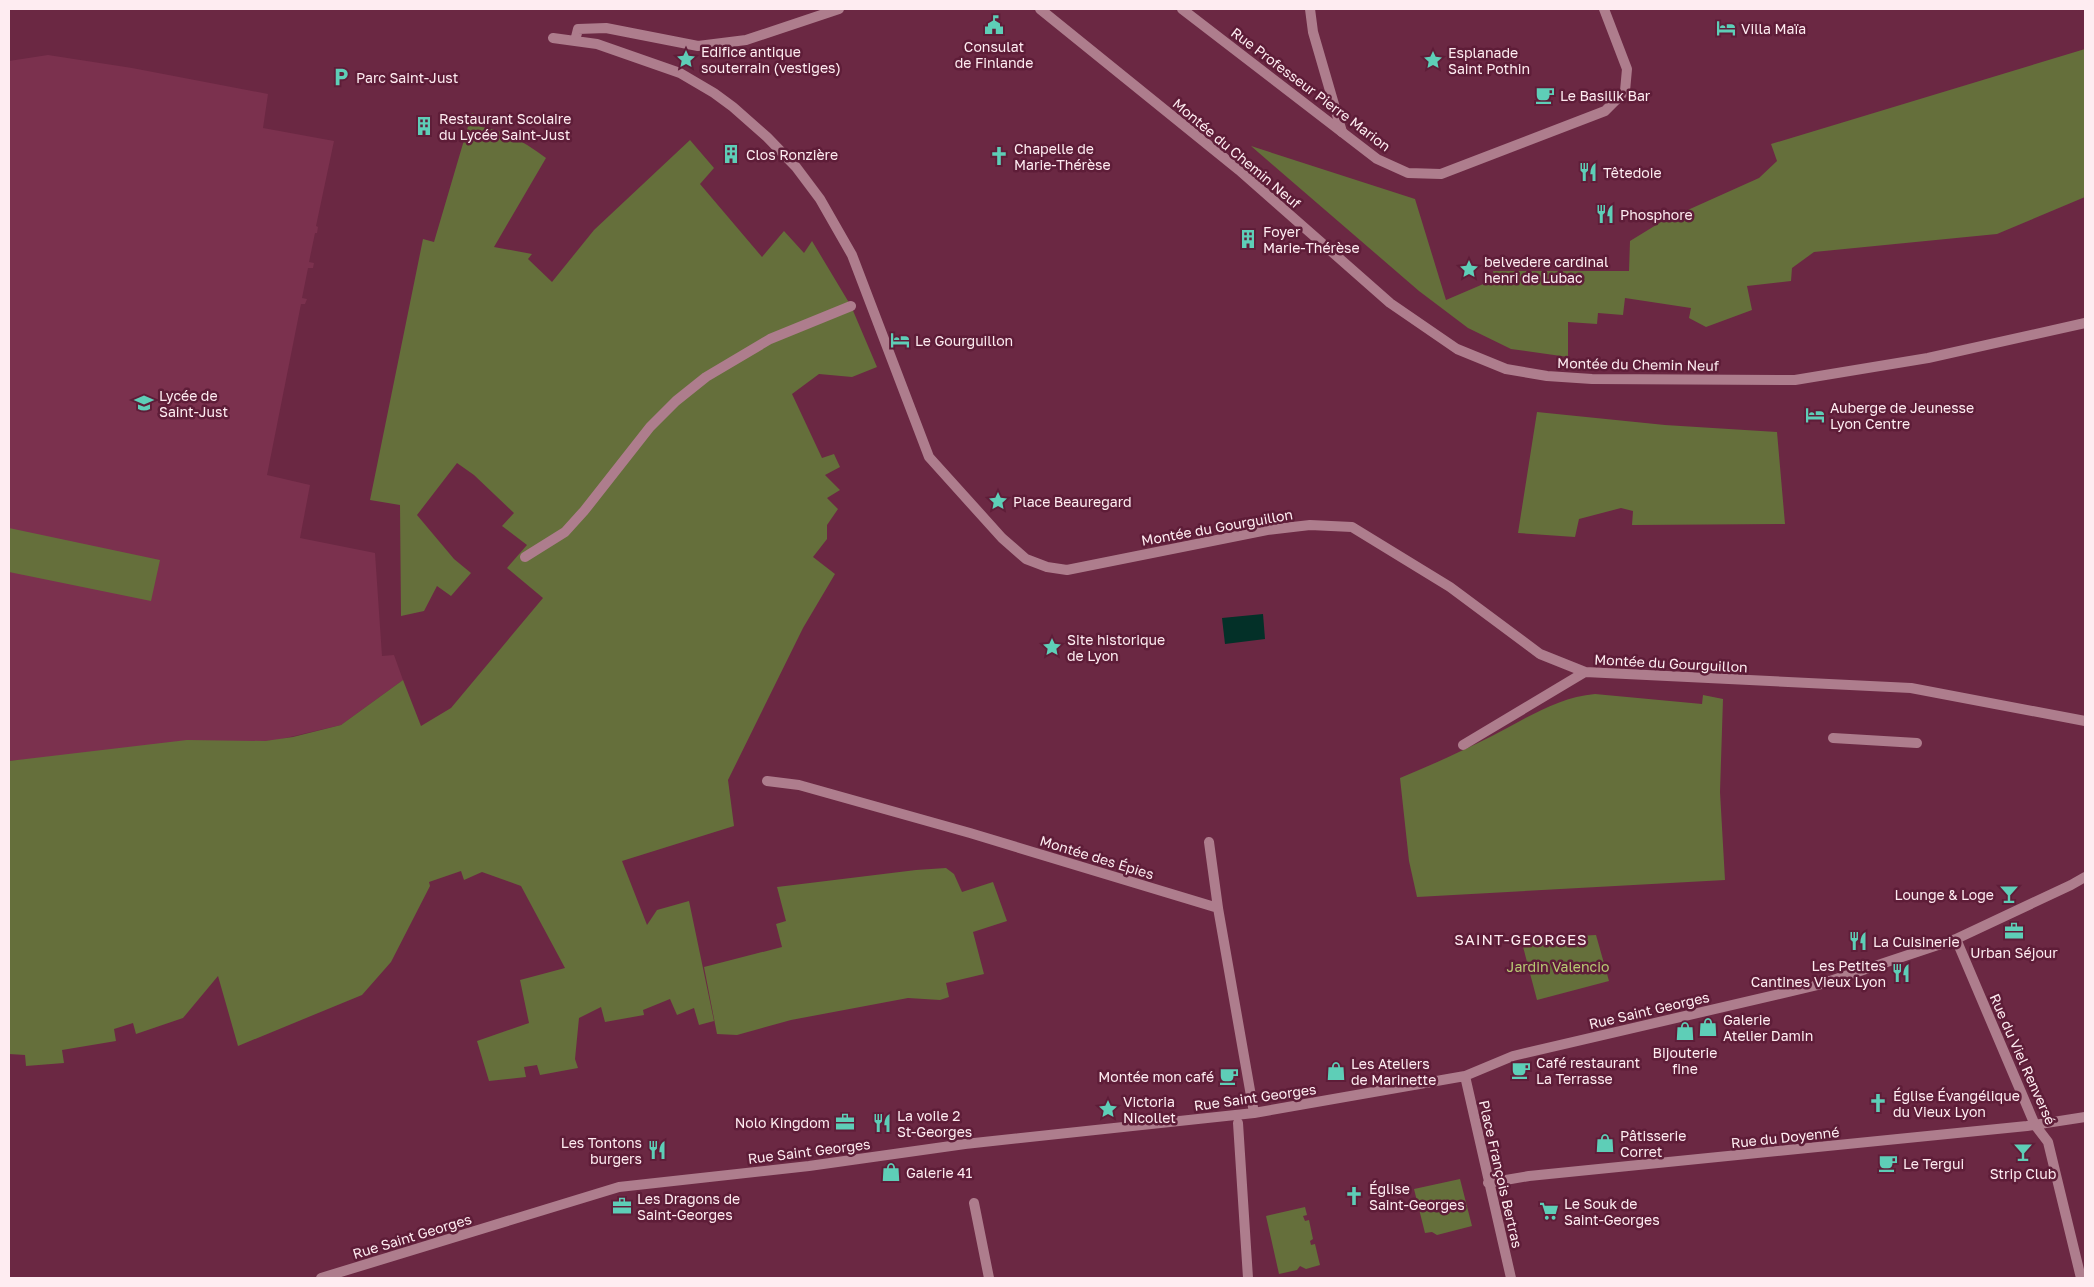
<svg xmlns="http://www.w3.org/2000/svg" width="2094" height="1287" font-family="'Golos Text',sans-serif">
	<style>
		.built { fill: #7b314e }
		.green { fill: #656f3b }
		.water { fill: #033028 }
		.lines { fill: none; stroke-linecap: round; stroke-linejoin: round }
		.lane { stroke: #ae7d8d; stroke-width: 10 }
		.street { stroke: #ae7d8d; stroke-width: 10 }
		.labels { text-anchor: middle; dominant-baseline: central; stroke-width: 5; stroke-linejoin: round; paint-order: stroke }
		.poi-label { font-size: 14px; fill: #feecf1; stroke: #5e1d38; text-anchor: start }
		.street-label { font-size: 14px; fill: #feecf1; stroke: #5e1d38 }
		.park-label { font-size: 14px; fill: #b8c974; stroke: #5e1d38 }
		.neighbourhood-label { font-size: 15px; letter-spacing: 1px; fill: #feecf1; stroke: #5e1d38 }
	</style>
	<rect width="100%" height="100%" fill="#6b2843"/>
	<path class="built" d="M 48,55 L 132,68 L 268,94 L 263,128 L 334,141 L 316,226 L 318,227 L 317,233 L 315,233 L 309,262 L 314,263 L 313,268 L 308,268 L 302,298 L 307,299 L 305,304 L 301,304 L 267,475 L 310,485 L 300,538 L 375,553 L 382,656 L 394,655 L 403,680 L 341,725 L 277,740 L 9,761 L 9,61 Z"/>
	<path class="green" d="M 2085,49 L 2085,197 L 1997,234 L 1814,252 L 1792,268 L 1791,281 L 1747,286 L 1752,310 L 1706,327 L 1689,318 L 1691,308 L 1625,298 L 1623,315 L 1598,313 L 1597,324 L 1568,322 L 1568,357 L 1511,349 L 1468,328 L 1419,291 L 1251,146 L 1415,199 L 1446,300 L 1495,279 L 1493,271 L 1629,271 L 1630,241 L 1661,222 L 1759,178 L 1777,161 L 1771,144 Z
		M 472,113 L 484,117 L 476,126 C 501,129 525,142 546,158 L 494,247 L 532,254 L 528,259 L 552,282 L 594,230 L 690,140 L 714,168 L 700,184 L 762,257 L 784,231 L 804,253 L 812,241 L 851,306 L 877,367 L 852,377 L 819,374 L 792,394 L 822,458 L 834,454 L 840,467 L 825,475 L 840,490 L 827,498 L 838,509 L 827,525 L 827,539 L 813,557 L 835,574 L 803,628 L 728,780 L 734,826 L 622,861 L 647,925 L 657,910 L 689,901 L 714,1021 L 699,1025 L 694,1008 L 677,1015 L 670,999 L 643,1010 L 644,1015 L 605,1022 L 601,1007 L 579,1018 L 575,1059 L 578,1068 L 540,1075 L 537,1065 L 524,1067 L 526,1077 L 489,1081 L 477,1041 L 529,1023 L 520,980 L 565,968 L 521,886 L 482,872 L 464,880 L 461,871 L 429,882 L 430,886 L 391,962 L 362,995 L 238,1046 L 218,976 L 183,1018 L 136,1034 L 133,1023 L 114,1029 L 116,1041 L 62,1050 L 64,1063 L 26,1066 L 25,1055 L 9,1054 L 9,761 L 187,740 L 265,741 L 293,737 L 341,725 L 403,680 L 421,726 L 451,708 L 543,598 L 507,568 L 527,545 L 502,526 L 514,513 L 474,475 L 457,463 L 417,515 L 454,559 L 471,573 L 451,596 L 437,586 L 424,611 L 401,616 L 400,505 L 370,500 L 423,239 L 434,242 Z
		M 1537,412 L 1665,425 L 1777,432 L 1785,524 L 1632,525 L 1633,511 L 1621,508 L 1579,519 L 1575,537 L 1518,533 Z
		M 9,528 L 160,560 L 151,601 L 9,572 Z
		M 1595,694 L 1702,704 L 1703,695 L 1723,699 L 1720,792 L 1725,880 L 1417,897 L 1409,861 L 1400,778 C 1432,765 1462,751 1492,736 C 1525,719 1558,697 1595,694 Z
		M 946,868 L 954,874 L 962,892 L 993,882 L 1007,921 L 973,932 L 984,974 L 946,983 L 949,997 L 940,1000 L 908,998 L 791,1020 L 737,1035 L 717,1034 L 704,967 L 782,947 L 776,924 L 786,921 L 777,887 L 916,870 Z
		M 1596,935 L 1609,981 L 1537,1000 L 1521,939 Z
		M 1460,1179 L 1472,1226 L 1437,1235 L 1432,1232 L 1425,1233 L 1414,1189 Z
		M 1305,1207 L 1307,1215 L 1303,1216 L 1305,1221 L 1309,1220 L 1313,1239 L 1310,1241 L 1311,1245 L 1315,1244 L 1320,1265 L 1306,1269 L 1300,1266 L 1297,1270 L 1279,1274 L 1266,1216 Z"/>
	<path class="water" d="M 1263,614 L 1265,639 L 1225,644 L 1222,618 Z"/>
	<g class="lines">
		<path class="lane" d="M 1310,9 L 1313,32 L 1342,132
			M 525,557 L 565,532 L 584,511 L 650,427 L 676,401 L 706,377 L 770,339 L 851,306"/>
		<path class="street" d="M 1040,9 L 1239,170 L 1390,303 L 1457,349 L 1506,369 L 1547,376 L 1592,379 L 1795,380 L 1928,358 L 2085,323
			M 1182,9 L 1377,159 L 1408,173 L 1441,174 L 1605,111 L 1625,91 L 1627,69 L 1604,9
			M 553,38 L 597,44 L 680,73 L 714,93 L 733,107 L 767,137 L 796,167 L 820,199 L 852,255 L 929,457 L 1002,538 L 1026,559 L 1047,567 L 1067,570 L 1267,530 L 1310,525 L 1352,527 L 1450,587 L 1540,654 L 1585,672 L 1911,688 L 2085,721
			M 575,41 L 578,29 L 606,28 L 698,46 L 746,40 L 839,9
			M 1833,738 L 1917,743
			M 1463,745 L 1585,672
			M 767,781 L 799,785 L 970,833 L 1218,908 L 1254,1113
			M 1209,842 L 1218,908
			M 1956,939 L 2035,1125 L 2048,1142 L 2081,1278
			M 1465,1076 L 1511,1278
			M 1238,1123 L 1248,1278
			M 1488,1183 L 1529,1176 L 2027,1126 L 2085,1117
			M 974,1203 L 989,1278
			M 321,1278 L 619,1187 L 809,1166 L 965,1144 L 1254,1113 L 1465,1076 L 1513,1056 L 1818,985 L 1956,939 L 2071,885 L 2085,877"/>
	</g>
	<defs>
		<g id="civic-bare" transform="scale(1.5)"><path d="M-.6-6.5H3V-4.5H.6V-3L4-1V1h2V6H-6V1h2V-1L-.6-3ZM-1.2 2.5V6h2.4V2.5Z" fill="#5eceb7" stroke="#5e1d38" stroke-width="2.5" paint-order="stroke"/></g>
		<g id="hotel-bare" transform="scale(1.5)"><path d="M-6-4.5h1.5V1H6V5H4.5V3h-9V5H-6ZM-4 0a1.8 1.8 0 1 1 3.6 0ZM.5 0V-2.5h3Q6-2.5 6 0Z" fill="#5eceb7" stroke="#5e1d38" stroke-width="2.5" paint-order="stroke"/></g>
		<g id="sight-bare" transform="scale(1.5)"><path d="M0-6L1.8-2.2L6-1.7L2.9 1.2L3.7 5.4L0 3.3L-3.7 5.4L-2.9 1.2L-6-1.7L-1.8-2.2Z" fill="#5eceb7" stroke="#5e1d38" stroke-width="2.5" paint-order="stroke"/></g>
		<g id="parking-bare" transform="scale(1.5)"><path d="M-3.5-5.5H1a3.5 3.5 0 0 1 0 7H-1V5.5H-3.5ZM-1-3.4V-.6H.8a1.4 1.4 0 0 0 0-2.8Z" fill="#5eceb7" stroke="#5e1d38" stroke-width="2.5" paint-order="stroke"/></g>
		<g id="cafe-bare" transform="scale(1.5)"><path d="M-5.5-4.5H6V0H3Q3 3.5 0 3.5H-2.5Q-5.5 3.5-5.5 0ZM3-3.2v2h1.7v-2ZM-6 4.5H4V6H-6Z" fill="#5eceb7" stroke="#5e1d38" stroke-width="2.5" paint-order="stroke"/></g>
		<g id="building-bare" transform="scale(1.5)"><path d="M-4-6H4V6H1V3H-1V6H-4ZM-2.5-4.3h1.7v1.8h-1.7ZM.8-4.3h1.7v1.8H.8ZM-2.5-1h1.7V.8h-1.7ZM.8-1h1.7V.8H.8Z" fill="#5eceb7" stroke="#5e1d38" stroke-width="2.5" paint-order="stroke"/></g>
		<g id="church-bare" transform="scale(1.5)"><path d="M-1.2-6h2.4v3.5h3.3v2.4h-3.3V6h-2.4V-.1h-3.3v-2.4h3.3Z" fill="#5eceb7" stroke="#5e1d38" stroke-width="2.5" paint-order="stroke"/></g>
		<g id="restaurant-bare" transform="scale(1.5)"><path d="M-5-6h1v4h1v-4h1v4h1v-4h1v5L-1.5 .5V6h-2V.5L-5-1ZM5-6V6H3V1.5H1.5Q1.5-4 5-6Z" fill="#5eceb7" stroke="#5e1d38" stroke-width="2.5" paint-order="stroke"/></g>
		<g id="school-bare" transform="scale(1.5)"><path d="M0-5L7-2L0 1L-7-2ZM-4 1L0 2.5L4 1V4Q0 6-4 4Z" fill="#5eceb7" stroke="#5e1d38" stroke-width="2.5" paint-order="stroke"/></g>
		<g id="bar-bare" transform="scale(1.5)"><path d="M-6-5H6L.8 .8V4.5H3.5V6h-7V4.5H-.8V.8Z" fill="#5eceb7" stroke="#5e1d38" stroke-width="2.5" paint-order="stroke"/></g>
		<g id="office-bare" transform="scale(1.5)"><path d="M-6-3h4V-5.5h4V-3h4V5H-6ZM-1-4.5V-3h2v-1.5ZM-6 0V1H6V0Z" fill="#5eceb7" stroke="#5e1d38" stroke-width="2.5" paint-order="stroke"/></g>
		<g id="shop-bare" transform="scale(1.5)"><path d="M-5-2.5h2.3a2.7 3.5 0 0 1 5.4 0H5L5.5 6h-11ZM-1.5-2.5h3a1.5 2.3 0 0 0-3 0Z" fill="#5eceb7" stroke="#5e1d38" stroke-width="2.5" paint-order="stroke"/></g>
		<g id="supermarket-bare" transform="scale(1.5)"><path d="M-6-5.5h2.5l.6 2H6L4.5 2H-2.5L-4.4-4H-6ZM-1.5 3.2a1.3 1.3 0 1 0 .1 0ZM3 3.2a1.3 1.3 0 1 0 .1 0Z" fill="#5eceb7" stroke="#5e1d38" stroke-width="2.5" paint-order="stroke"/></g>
	</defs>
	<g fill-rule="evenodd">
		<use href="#civic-bare" x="994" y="25"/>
		<use href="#hotel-bare" x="1726" y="28"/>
		<use href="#sight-bare" x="686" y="59"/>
		<use href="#sight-bare" x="1433" y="60"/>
		<use href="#parking-bare" x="341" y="77"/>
		<use href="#cafe-bare" x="1545" y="95"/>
		<use href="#building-bare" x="424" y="126"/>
		<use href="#building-bare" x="731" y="154"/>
		<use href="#church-bare" x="999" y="156"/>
		<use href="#restaurant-bare" x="1588" y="172"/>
		<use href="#restaurant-bare" x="1605" y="214"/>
		<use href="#building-bare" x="1248" y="239"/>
		<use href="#sight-bare" x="1469" y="269"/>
		<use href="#hotel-bare" x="900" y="340"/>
		<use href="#school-bare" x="144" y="403"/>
		<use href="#hotel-bare" x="1815" y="415"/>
		<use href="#sight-bare" x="998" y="501"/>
		<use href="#sight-bare" x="1052" y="647"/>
		<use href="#bar-bare" x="2009" y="894"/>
		<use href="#office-bare" x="2014" y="931"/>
		<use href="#restaurant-bare" x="1858" y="941"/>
		<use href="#restaurant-bare" x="1901" y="973"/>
		<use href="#shop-bare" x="1708" y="1027"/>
		<use href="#shop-bare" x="1685" y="1031"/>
		<use href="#cafe-bare" x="1521" y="1070"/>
		<use href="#shop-bare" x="1336" y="1071"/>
		<use href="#cafe-bare" x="1229" y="1076"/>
		<use href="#church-bare" x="1878" y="1103"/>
		<use href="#sight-bare" x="1108" y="1109"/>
		<use href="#office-bare" x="845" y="1122"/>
		<use href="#restaurant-bare" x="882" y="1123"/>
		<use href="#shop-bare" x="1605" y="1143"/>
		<use href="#restaurant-bare" x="657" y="1150"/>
		<use href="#bar-bare" x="2023" y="1152"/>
		<use href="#cafe-bare" x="1888" y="1163"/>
		<use href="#shop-bare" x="891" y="1172"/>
		<use href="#church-bare" x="1354" y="1196"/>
		<use href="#office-bare" x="622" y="1206"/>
		<use href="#supermarket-bare" x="1549" y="1211"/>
	</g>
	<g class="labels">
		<g class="poi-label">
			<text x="1741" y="28">Villa Maïa</text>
			<text x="994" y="46" text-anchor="middle">Consulat<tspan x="994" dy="16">de Finlande</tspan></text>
			<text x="701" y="51">Edifice antique<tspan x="701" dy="16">souterrain (vestiges)</tspan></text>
			<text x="1448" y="52">Esplanade<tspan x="1448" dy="16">Saint Pothin</tspan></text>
			<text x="356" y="77">Parc Saint-Just</text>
			<text x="1560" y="95">Le Basilik Bar</text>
			<text x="439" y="118">Restaurant Scolaire<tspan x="439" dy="16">du Lycée Saint-Just</tspan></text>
			<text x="1014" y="148">Chapelle de<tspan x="1014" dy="16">Marie-Thérèse</tspan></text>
			<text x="746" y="154">Clos Ronzière</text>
			<text x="1603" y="172">Têtedoie</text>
			<text x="1620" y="214">Phosphore</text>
			<text x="1263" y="231">Foyer<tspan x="1263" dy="16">Marie-Thérèse</tspan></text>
			<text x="1484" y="261">belvedere cardinal<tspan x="1484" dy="16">henri de Lubac</tspan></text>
			<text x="915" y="340">Le Gourguillon</text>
			<text x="159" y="395">Lycée de<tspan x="159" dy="16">Saint-Just</tspan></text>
			<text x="1830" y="407">Auberge de Jeunesse<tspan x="1830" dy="16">Lyon Centre</tspan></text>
			<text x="1013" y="501">Place Beauregard</text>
			<text x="1067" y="639">Site historique<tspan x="1067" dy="16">de Lyon</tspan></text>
			<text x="1994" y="894" text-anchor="end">Lounge &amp; Loge</text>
			<text x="1873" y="941">La Cuisinerie</text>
			<text x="2014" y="952" text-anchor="middle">Urban Séjour</text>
			<text x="1886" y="965" text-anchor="end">Les Petites<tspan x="1886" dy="16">Cantines Vieux Lyon</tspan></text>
			<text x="1723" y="1019">Galerie<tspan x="1723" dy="16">Atelier Damin</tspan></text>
			<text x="1685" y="1052" text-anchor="middle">Bijouterie<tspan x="1685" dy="16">fine</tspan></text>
			<text x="1536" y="1062">Café restaurant<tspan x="1536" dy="16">La Terrasse</tspan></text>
			<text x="1351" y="1063">Les Ateliers<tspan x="1351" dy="16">de Marinette</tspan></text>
			<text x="1214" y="1076" text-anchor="end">Montée mon café</text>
			<text x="1893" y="1095">Église Évangélique<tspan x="1893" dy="16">du Vieux Lyon</tspan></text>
			<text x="1123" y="1101">Victoria<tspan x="1123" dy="16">Nicollet</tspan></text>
			<text x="897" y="1115">La voile 2<tspan x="897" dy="16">St-Georges</tspan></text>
			<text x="830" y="1122" text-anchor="end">Nolo Kingdom</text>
			<text x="1620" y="1135">Pâtisserie<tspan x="1620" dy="16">Corret</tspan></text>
			<text x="642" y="1142" text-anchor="end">Les Tontons<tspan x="642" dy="16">burgers</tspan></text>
			<text x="1903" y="1163">Le Tergui</text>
			<text x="906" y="1172">Galerie 41</text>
			<text x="2023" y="1173" text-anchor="middle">Strip Club</text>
			<text x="1369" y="1188">Église<tspan x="1369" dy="16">Saint-Georges</tspan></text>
			<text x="637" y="1198">Les Dragons de<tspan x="637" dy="16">Saint-Georges</tspan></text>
			<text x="1564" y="1203">Le Souk de<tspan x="1564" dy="16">Saint-Georges</tspan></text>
		</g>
		<g class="street-label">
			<text transform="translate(1311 89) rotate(37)">Rue Professeur Pierre Marion</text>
			<text transform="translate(1237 153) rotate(40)">Montée du Chemin Neuf</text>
			<text transform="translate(1638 364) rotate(1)">Montée du Chemin Neuf</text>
			<text transform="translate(1217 527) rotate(-10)">Montée du Gourguillon</text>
			<text transform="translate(1671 663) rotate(3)">Montée du Gourguillon</text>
			<text transform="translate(1097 857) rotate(17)">Montée des Épies</text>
			<text transform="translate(1649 1010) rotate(-13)">Rue Saint Georges</text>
			<text transform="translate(2023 1059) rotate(66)">Rue du Viel Renversé</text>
			<text transform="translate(1255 1097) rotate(-8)">Rue Saint Georges</text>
			<text transform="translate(1785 1137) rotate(-6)">Rue du Doyenné</text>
			<text transform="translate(809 1151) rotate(-7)">Rue Saint Georges</text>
			<text transform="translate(1501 1174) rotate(77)">Place François Bertras</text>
			<text transform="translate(412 1236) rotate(-17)">Rue Saint Georges</text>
		</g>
		<g class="park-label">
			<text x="1558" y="966">Jardin Valencio</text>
		</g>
		<g class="neighbourhood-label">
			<text x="1521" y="939">SAINT-GEORGES</text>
		</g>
	</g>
	<rect width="2094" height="1287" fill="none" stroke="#feecf1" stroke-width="20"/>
</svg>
